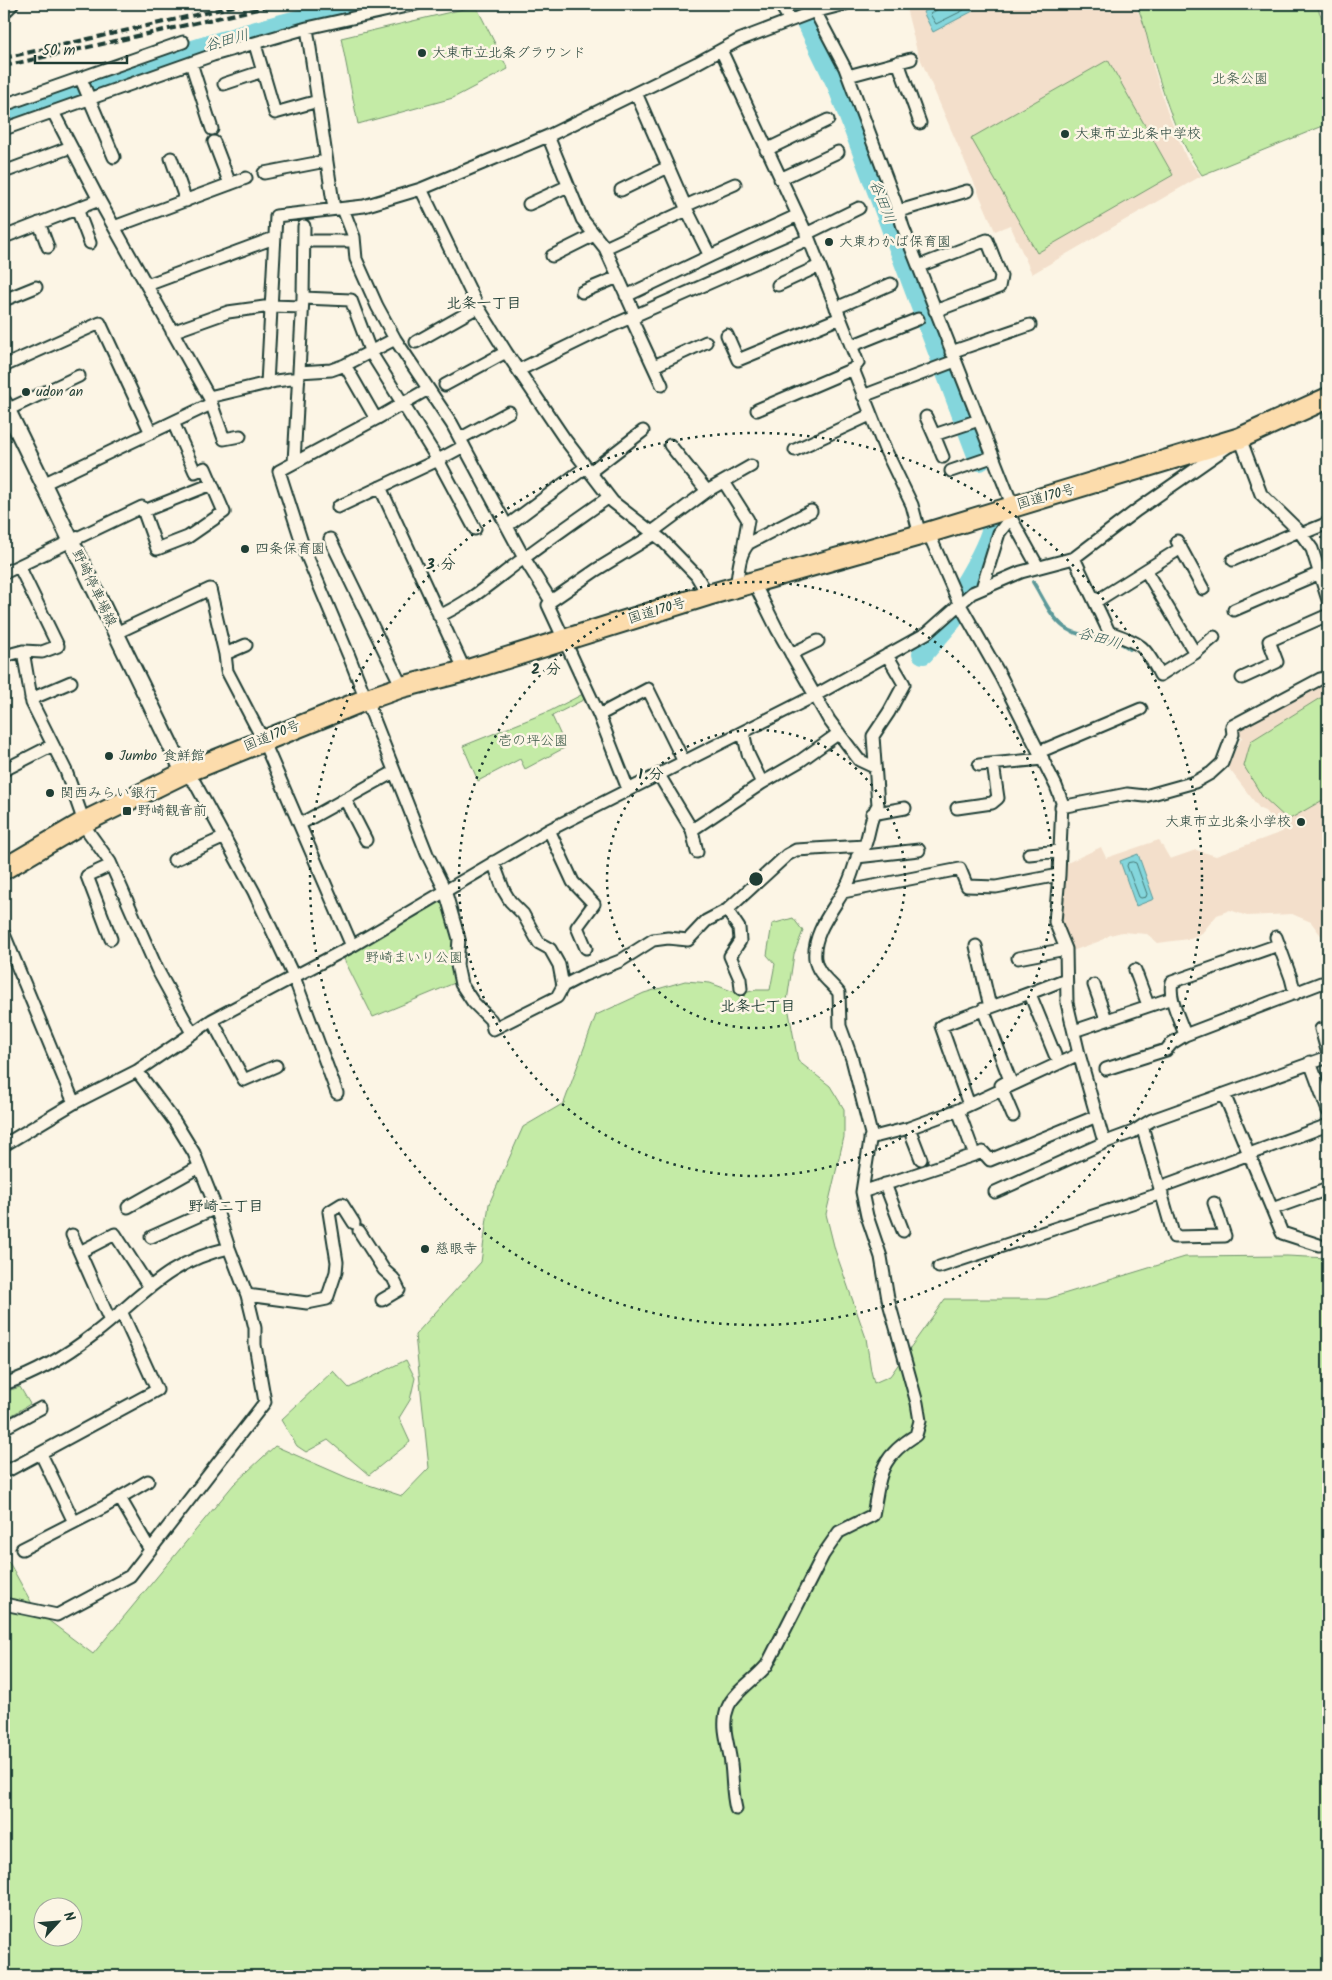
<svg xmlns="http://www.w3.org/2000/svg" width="1332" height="1980" font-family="Kalam,'Klee One',sans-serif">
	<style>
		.built { fill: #f3dfcb }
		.green { fill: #c4eba6; stroke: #72946d; fill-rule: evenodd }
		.water { fill: #84d6dc; stroke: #5c9999 }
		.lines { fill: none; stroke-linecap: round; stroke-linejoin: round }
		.shore { stroke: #477a77; stroke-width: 1 }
		.stream { stroke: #5c9999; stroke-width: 4 }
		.river { stroke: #84d6dc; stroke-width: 22 }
		.street-casing { stroke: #1f3d34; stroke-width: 15 }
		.secondary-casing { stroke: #1f3d34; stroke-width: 19 }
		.highway-casing { stroke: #1f3d34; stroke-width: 24 }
		.street { stroke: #fcf5e5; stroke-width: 11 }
		.secondary { stroke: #fcf5e5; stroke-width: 15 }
		.highway { stroke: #fcdcac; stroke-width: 20 }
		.rail { stroke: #1f3d34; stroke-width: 4; stroke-dasharray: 8 4; stroke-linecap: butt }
		.ring { fill: none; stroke: #1f3d34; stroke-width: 2.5; stroke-dasharray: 2.5 5 }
		.poi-dot { fill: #1f3d34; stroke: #fcf5e5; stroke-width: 2 }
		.labels { text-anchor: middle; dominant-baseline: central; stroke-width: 5; stroke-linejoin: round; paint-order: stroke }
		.poi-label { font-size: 14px; fill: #1f3d34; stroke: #fcf5e5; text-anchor: start }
		.park-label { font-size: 14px; fill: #385745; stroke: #fcf5e5 }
		.street-label { font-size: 14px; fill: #1f3d34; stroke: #fcf5e5 }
		.water-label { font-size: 15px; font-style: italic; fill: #335c56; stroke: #fcf5e5 }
		.neighbourhood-label { font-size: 15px; font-weight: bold; fill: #1f3d34; stroke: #fcf5e5 }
		.centre { fill: #1f3d34; stroke: #fcf5e5; stroke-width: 2.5 }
		.ring-label { font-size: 15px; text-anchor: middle; font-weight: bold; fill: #1f3d34; stroke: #fcf5e5; stroke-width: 5; stroke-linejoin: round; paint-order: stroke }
	</style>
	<rect width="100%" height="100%" fill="#fcf5e5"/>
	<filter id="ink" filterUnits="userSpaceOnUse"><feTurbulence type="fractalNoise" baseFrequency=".02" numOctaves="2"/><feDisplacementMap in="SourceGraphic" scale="10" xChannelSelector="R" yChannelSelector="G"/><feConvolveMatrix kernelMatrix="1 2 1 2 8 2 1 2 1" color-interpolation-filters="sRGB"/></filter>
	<g filter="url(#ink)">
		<path class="built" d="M 905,4 L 1134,4 L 1144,24 L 1152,62 L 1167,111 L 1186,157 L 1201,176 L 1032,274 L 1010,225 L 995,231 L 917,51 Z
			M 1328,684 L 1328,945 L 1311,922 L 1292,914 L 1247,916 L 1230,910 L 1217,915 L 1202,933 L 1188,939 L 1158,943 L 1147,934 L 1122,932 L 1110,935 L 1100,941 L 1072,951 L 1060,926 L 1065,864 L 1101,847 L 1106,858 L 1159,840 L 1170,859 L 1196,850 L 1216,856 L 1282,832 L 1265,811 L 1260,809 L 1227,766 L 1242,737 L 1238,731 L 1289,702 L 1319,686 Z"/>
		<path class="green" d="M 1136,4 L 1316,4 L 1328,32 L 1328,124 L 1202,175 C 1178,141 1166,102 1154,62 C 1147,41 1146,25 1136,4 Z
			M 476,6 L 508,69 L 453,98 L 358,124 L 341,38 Z
			M 1108,60 L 1173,175 L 1037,253 L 971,138 Z
			M 583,694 L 585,699 L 552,716 L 566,747 L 525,769 L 520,759 L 478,781 L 463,746 L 550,711 Z
			M 1320,698 L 1328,698 L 1328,797 L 1288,820 L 1262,796 L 1244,766 L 1251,741 Z
			M 440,897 L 456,939 L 457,982 L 373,1017 L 342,955 Z
			M 793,918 L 803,931 L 794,954 L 787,1001 L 798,1061 L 830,1086 L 844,1109 L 844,1137 L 826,1214 L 835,1250 L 866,1338 L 871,1371 L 874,1383 L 890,1376 L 945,1299 L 1047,1299 L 1185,1257 L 1287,1256 L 1328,1258 L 1328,1976 L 4,1976 L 4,1558 L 10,1564 L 36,1611 L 93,1654 L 234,1484 L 275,1446 L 348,1478 L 402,1496 L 429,1468 L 415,1335 L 481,1262 L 489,1204 L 523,1127 L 564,1103 L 596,1015 L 644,993 L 685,981 L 710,983 L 740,994 L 756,990 L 770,990 L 775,964 L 767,955 L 772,924 ZM 42,1908 L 72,1908 L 72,1938 L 42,1938 Z
			M 406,1360 L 415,1378 L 410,1400 L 399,1418 L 410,1442 L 369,1475 L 328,1440 L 306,1452 L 297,1446 L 281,1420 L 333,1371 L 349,1388 Z
			M 20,1387 L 30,1404 L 4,1420 L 4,1392 Z"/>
		<path class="water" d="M 938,4 L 969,4 L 973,11 L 933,32 L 923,12 Z
			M 1138,854 L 1154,899 L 1136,906 L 1120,861 Z"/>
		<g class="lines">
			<path class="shore" d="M 939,4 L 938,9 L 930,14 L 936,24 L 964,10 L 965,4
				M 1133,862 L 1136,863 L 1147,894 L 1146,897 L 1141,898 L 1139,897 L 1127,866 L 1128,863 Z"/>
			<path class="stream" d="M 1033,582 C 1042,596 1050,616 1064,627 C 1083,641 1112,633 1130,649"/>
			<path class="river" d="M 796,4 L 810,27 L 838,85 L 980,460
				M 4,116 C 123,73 243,31 368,4
				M 963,589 C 974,571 993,538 995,518
				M 923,653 L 952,619"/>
			<g class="street-casing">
				<path id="street" d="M 780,4 L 790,20
					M 808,4 L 815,11 L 845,68 L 896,204 L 903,227 L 1013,507
					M 307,28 L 334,209
					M 256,48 L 275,113 L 318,101
					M 721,50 L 809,239 L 858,363 L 853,369 L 757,410
					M 898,62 L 920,123
					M 191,63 L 212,129
					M 848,76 L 911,59
					M 81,79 L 114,157
					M 224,84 L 263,71
					M 4,105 L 183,42
					M 53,112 L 99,200 L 209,397 L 224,439 L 240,436
					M 4,129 L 213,55 L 307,28 L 416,4
					M 548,136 L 582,219 L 605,248 L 636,317
					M 214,142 L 230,184
					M 766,150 L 828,120
					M 171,158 L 186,201
					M 4,172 L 71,147
					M 264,173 L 326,161
					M 780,179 L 838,152
					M 421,189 L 478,307 L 506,352 L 564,438 L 613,502 L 662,540 L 696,575 L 708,595
					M 621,190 L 668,167
					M 529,204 L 568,186
					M 685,206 L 735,184
					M 77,209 L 90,243
					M 343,209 L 354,237 L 356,259 L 377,306 L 395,339 L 452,424 L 524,558 L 551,601 L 548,605 L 599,715 L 628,789
					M 899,211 L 967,191
					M 39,223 L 48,247
					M 114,227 L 246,178
					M 806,234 L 859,208
					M 4,237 L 99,200
					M 304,241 L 354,241
					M 605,248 L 687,210
					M 552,256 L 594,235
					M 710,256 L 796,216
					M 919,266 L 987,240 L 1001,276 L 999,287 L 935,311
					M 147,285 L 274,238
					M 778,285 L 819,266
					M 582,292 L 618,277
					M 626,296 L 710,256 L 687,210 L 636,93
					M 303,298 L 351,300 L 371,353 L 438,460 L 475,529
					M 4,300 L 36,287
					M 836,308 L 891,284
					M 631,318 L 662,385
					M 172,332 L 228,312 L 271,306 L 302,307
					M 727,335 L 738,360 L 840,318
					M 416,342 L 478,307
					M 851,346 L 918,319
					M 951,352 L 1030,325
					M 345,365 L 376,419
					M 4,366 L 100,323 L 151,433
					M 654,366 L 706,342
					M 853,369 L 884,447 L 912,505 L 920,535
					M 519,370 L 593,334 L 809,239
					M 299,372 L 331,370 L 345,365 L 395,339
					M 267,384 L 276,216 L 364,206 L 421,189 L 548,136 L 697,63 L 739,40 L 810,13 L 845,4
					M 445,385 L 506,352
					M 428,389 L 376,419 L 279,471 L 304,549 L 349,656 L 427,854 L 445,890 L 459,939 L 457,965 L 461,984 L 473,1002 L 491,1020 L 493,1029 L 557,997 L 563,986 L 584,975 L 620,961 L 653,940 L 668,938 L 688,940 L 706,921 L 727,910 L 787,855 L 796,850 L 865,846
					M 863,396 L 955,361
					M 209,397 L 276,381 L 298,378
					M 7,410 L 79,376
					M 926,417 L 934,435 L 979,420
					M 934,435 L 943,457
					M 461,438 L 509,412
					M 670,445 L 707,491
					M 795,450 L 870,415
					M 294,462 L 303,298 L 304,226
					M 951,471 L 992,457
					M 590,472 L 643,431
					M 724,482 L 748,520 L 743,549
					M 43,484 L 211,404
					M 380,487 L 465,671
					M 338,507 L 438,460 L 464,446
					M 144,511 L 212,484
					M 1007,511 L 1038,567
					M 507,526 L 586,467
					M 652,532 L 707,491 L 751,466
					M 928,532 L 959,603 L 1001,677 L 1056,786 L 1062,802 L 1059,875 L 1055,922 L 1066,949 L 1067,1003 L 1079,1054 L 1102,1135 L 1106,1142 L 1133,1132 L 1142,1126 L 1174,1237 L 1225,1236 L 1214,1203
					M 1301,534 L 1328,523
					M 330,539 L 402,687
					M 1177,541 L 1203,589
					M 1074,558 L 1109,632 C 1141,644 1144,644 1160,675 L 1195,653 L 1214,637
					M 1233,560 L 1299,531
					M 1146,571 L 1195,653
					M 4,573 L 142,507 L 157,549 L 188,537 L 224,512 L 205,468 L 195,472 L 173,422
					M 754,583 L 777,629 L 829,720 L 859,760 L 874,767
					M 736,587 C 739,572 738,555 749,543 L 811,511
					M 982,588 L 999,533 L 1011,517
					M 551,601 L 596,570 L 655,534
					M 1095,602 L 1181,548
					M 1234,610 L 1320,573
					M 439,616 C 472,601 495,579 524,558 C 552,537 581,517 609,497
					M 116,633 L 210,589 L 225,654 L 227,671 L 263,740 L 352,946
					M 23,651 L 32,703 L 66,771 L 84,822
					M 225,654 L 246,645
					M 791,654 L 818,641
					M 4,656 L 23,651 L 42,652 L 58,646 L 19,566
					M 1242,678 L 1277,662 L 1269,641 L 1328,615
					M 31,699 L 71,682
					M 599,715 L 648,689 L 684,762
					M 743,732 L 748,754 L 762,783
					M 1039,752 L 1141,709
					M 979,765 L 1043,759
					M 4,770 L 53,745
					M 184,773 L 195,783 L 254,892 L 294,977 L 337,1093
					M 659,775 L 692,830 L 697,852
					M 345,799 L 366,840
					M 1061,807 L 1127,794 L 1145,796 L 1195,782 L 1211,773 L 1222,763 L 1233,734 L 1232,726 L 1320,679 L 1328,677
					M 957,808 L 992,803 L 998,798 L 993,764
					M 872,814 L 905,808
					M 82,823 L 110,862 L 157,969 L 192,1033
					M 300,824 L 394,772
					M 549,830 L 573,882 L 594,904 L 577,927 L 586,948
					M 692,830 L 762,783 L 800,761 L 839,733
					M 1029,854 L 1060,851
					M 857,857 L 919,850
					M 174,860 L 225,837
					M 493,862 L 504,891 L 510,901 L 523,914 L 539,943 L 550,949 L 559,965 L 563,986
					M 843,892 L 960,869 L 967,886 L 996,887 L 1059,875
					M 727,910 L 739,928 L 740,941 L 730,956 L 740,979 L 741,989
					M 4,934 L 74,1103
					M 1276,937 L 1291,978 L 1295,994
					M 111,939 L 87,876 L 111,865
					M 976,946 L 990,1007
					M 1018,958 L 1066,949
					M 1135,970 L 1148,1005
					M 1094,985 L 1106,1019
					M 1030,994 L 1055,1055
					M 983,1009 L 1010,1080 L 1001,1085
					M 212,1020 L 244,1080 L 276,1066
					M 1321,1029 L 1328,1054
					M 1074,1031 L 1172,998
					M 1185,1035 C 1180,1019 1168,999 1172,982 L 1278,945
					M 1310,1062 L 1328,1111
					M 1106,1069 L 1166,1050 L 1172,1043 L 1185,1035 L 1321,983
					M 1002,1090 L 1013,1116
					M 1224,1094 L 1282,1233 L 1319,1245
					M 968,1102 L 941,1026 C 983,1009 1025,996 1066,979
					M 958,1110 L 972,1148
					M 1142,1126 L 1152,1120 L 1328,1057
					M 909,1128 L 921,1159
					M 870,1138 L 909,1128 L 958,1110 L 1079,1054
					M 4,1145 L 74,1103 L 137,1071 L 212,1020 L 352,946 L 549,830 L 814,696 L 927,633 L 972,593 L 1021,572 L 1074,558 L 1137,510 L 1240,438 L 1261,494 L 1299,531 L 1312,549 L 1328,600
					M 885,1184 L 903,1231
					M 1160,1187 L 1328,1125
					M 862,1192 L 983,1152 L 990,1160 L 1097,1116
					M 995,1192 L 1106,1142
					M 128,1207 L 199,1167
					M 1272,1209 L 1328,1189
					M 359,1231 L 384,1270 L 393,1278 L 399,1290 L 382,1300
					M 72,1235 L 110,1321
					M 151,1237 L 216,1208
					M 80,1252 L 115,1234 L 149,1287
					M 939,1267 L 1162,1193
					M 247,1295 L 307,1303 L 327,1299 L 336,1272 L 337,1262 L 329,1212 L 342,1204 L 354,1223
					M 4,1384 C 37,1373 67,1355 94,1334 C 142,1297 166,1262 229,1248
					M 4,1428 L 41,1408
					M 41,1454 L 74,1522
					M 9,1470 L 157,1390 L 121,1311
					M 120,1498 L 150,1550
					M 22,1549 L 104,1507 L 148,1481
					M 4,1604 L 57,1615 L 130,1576 L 265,1402 L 255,1345 L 255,1328 L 247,1295 L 229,1248 L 216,1208 L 194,1153 L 175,1122 L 137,1071
					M 736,1809 C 732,1793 733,1780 731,1764 C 729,1744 720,1726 728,1707 C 734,1692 756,1679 767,1665 L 823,1555 L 839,1532 L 873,1515 C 881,1474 878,1459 916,1435 L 920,1421 L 917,1403 L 888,1299 L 881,1257 L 867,1216 L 862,1192 L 871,1134 L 852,1059 L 840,1026 L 839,993 C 831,982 817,974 815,959 C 812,931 836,907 848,883 C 852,875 854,866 857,858 C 859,853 863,850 865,845 C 870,831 870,817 878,805 L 873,736 L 889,712 L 904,684 L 887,655"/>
			</g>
			<g class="secondary-casing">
				<path id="secondary" d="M 4,10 L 10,4
					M 4,403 L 184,773"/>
			</g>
			<g class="highway-casing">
				<path id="highway" d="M 4,869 L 84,822 L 184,773 L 365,700 L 402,687 L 465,671 L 708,595 L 920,535 L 1240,438 L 1328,398"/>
			</g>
			<use href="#street" class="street"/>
			<use href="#secondary" class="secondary"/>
			<use href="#highway" class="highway"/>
			<path class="rail" d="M 4,58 L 244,4
				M 4,66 L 280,4"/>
		</g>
	</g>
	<g class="ring">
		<circle cx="756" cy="879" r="149"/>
		<circle cx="756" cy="879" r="297"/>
		<circle cx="756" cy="879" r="446"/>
	</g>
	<g class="poi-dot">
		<circle cx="422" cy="53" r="5"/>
		<circle cx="1065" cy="134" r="5"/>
		<circle cx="829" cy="242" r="5"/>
		<circle cx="26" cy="392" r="5"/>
		<circle cx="245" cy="549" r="5"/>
		<circle cx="109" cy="756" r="5"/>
		<circle cx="50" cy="793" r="5"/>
		<rect x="122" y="806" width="10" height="10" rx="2.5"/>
		<circle cx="1301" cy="822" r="5"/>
		<circle cx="425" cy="1249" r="5"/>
	</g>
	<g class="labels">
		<g class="poi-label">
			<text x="432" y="53">大東市立北条グラウンド</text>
			<text x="1075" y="134">大東市立北条中学校</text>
			<text x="839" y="242">大東わかば保育園</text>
			<text x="36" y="392">udon an</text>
			<text x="255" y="549">四条保育園</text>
			<text x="119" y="756">Jumbo 食鮮館</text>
			<text x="60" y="793">関西みらい銀行</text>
			<text x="137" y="811">野崎観音前</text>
			<text x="1291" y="822" text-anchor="end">大東市立北条小学校</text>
			<text x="435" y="1249">慈眼寺</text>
		</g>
		<g class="park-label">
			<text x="1240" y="79">北条公園</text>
			<text x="533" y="741">壱の坪公園</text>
			<text x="414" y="958">野崎まいり公園</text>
		</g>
		<g class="street-label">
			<text transform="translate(1046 497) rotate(-16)">国道170号</text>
			<text transform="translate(94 588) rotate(64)">野崎停車場線</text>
			<text transform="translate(657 611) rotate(-17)">国道170号</text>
			<text transform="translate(272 736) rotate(-22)">国道170号</text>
		</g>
		<g class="water-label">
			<text transform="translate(227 41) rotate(-15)">谷田川</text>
			<text transform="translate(882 202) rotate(69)">谷田川</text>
			<text transform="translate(1100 639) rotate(16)">谷田川</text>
		</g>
		<g class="neighbourhood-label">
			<text x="484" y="304">北条一丁目</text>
			<text x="758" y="1007">北条七丁目</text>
			<text x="226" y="1207">野崎二丁目</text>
		</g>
	</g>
	<circle cx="756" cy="879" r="8" class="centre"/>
	<g class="ring-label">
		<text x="441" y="569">3 分</text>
		<text x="546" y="674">2 分</text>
		<text x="651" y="779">1 分</text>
	</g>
	<rect width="1332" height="1980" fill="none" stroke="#fcf5e5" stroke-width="20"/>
	<rect x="10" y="10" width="1312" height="1960" fill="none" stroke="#1f3d34" stroke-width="2" filter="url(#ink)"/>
	<g transform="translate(58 1922) rotate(64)"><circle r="24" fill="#fcf5e5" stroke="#a4ab9e"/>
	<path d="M0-4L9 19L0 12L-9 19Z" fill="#1f3d34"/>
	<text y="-8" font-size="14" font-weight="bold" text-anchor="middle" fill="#1f3d34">N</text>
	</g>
	<path d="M35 55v8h92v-8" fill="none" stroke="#1f3d34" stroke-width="2.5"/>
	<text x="42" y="55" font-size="15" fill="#1f3d34" stroke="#fcf5e5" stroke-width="4" paint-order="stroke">50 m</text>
</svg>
